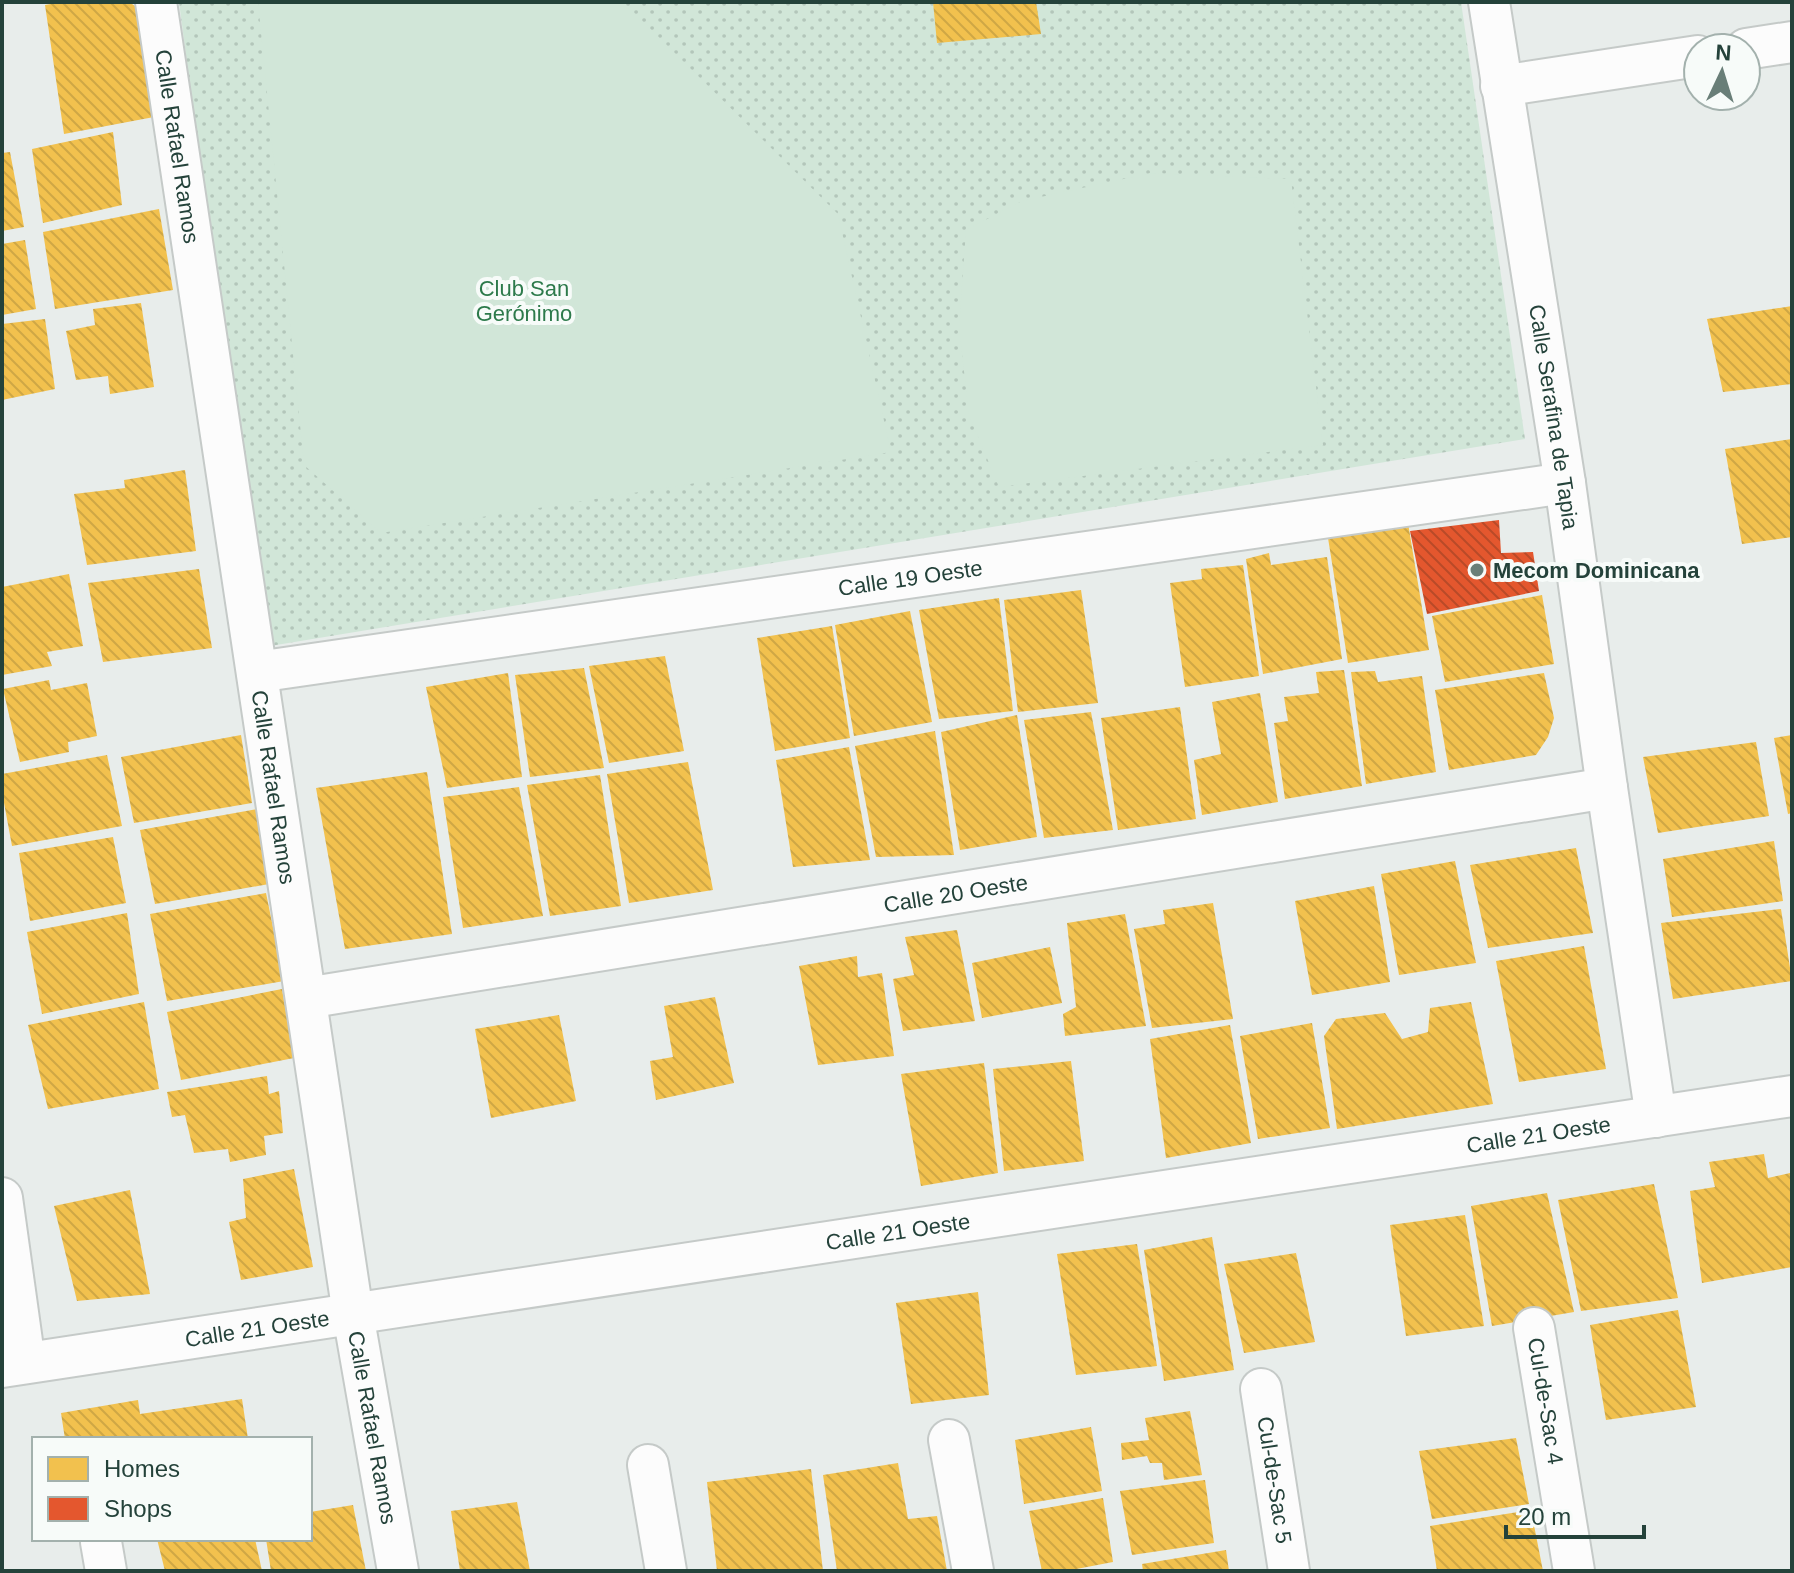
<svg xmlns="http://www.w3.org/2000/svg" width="1794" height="1573" font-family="Arial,sans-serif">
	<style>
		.park { fill: url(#park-dots) }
		.pitch { fill: #d1e6d8 }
		.homes { fill: url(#homes-back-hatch) }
		.shops { fill: url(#shops-back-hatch) }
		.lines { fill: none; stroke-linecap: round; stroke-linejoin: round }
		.minor-casing { stroke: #c5cac8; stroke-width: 44 }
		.minor { stroke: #fcfcfc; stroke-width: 40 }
		.poi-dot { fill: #697e78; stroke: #f7fbf9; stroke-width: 3 }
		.labels { text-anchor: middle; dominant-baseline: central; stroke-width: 8; stroke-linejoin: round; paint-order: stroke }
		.street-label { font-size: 22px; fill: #24423a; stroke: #f7fbf9 }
		.park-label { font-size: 22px; fill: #2d7a4b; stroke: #f7fbf9 }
		.poi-label { font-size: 22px; font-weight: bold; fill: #24423a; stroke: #f7fbf9; text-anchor: start }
	</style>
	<defs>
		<pattern id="park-dots" width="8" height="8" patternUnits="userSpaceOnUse" patternTransform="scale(2)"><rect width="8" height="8" fill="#d1e6d8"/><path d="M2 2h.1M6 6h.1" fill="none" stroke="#b3c6ba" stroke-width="1.8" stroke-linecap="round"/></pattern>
		<pattern id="homes-back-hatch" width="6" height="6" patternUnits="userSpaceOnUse" patternTransform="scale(2)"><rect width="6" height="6" fill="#f2c14e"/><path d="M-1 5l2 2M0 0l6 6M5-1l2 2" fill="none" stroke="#cfa745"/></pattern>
		<pattern id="shops-back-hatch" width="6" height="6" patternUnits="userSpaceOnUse" patternTransform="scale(2)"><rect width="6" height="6" fill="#e4572e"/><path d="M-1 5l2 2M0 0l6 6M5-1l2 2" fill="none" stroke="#b94a28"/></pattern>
	</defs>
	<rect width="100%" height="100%" fill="#e8edeb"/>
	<path class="park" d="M 179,2 L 1461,2 L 1525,439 L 264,647 Z"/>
	<path class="pitch" d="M 258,2 L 611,2 L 631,10 L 838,214 L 891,452 L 381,533 L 304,465 Z
		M 1151,173 L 1291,179 L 1323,445 L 999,487 L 969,415 L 959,328 L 966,230 L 1022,201 Z"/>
	<path class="homes" d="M 62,2 L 129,2 L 135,6 L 154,117 L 64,134 L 45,5 Z
		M 933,2 L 1036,2 L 1041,34 L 937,43 Z
		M 113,132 L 122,205 L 43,223 L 32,149 Z
		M 10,152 L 24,227 L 2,231 L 2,153 Z
		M 159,209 L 173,290 L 55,309 L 43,232 Z
		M 25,240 L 36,309 L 2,315 L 2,244 Z
		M 141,303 L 154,387 L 110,394 L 108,376 L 76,380 L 66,331 L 95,325 L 93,309 Z
		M 1792,306 L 1792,384 L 1723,392 L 1707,319 Z
		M 45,319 L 55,389 L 2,400 L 2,324 Z
		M 1792,439 L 1792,537 L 1742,544 L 1725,449 Z
		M 185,470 L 196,551 L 87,565 L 74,494 L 125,488 L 124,480 Z
		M 1408,523 L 1429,650 L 1348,663 L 1328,538 Z
		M 1269,553 L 1271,565 L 1327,557 L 1342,659 L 1263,674 L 1246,559 Z
		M 1243,565 L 1259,676 L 1185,687 L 1170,583 L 1202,579 L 1201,569 Z
		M 199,569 L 212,648 L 103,662 L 88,583 Z
		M 69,574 L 83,646 L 47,652 L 52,666 L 2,675 L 2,587 Z
		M 1081,590 L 1098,703 L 1018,712 L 1004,600 Z
		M 1542,595 L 1554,664 L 1445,682 L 1432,616 Z
		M 999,598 L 1013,711 L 939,719 L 919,610 Z
		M 910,611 L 932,722 L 854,736 L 835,625 Z
		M 832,626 L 850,738 L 775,751 L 757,638 Z
		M 665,656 L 684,751 L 609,763 L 589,666 Z
		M 584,668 L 604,768 L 530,777 L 515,675 Z
		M 1344,670 L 1362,786 L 1285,799 L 1274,723 L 1288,721 L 1284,697 L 1319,693 L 1316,672 Z
		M 1375,671 L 1378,682 L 1422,676 L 1436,772 L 1366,784 L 1351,672 Z
		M 508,673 L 522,777 L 447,788 L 426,687 Z
		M 1544,673 L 1554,718 L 1548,737 L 1536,755 L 1449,770 L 1435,690 Z
		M 49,680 L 51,690 L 87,683 L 97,736 L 68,742 L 69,752 L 20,762 L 3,689 Z
		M 1260,693 L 1278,802 L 1202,815 L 1194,760 L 1221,754 L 1212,702 Z
		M 1180,707 L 1196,819 L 1118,830 L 1101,718 Z
		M 1091,712 L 1113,830 L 1044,838 L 1024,720 Z
		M 1017,715 L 1037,837 L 960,850 L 941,732 Z
		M 935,731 L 954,855 L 876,857 L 855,746 Z
		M 241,735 L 252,803 L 134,823 L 121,757 Z
		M 1792,735 L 1792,813 L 1788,814 L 1774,738 Z
		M 1756,742 L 1769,816 L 1658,833 L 1643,757 Z
		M 849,747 L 870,860 L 793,867 L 776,760 Z
		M 107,755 L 122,826 L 12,846 L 2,792 L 2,774 Z
		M 688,762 L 713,890 L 629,903 L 607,774 Z
		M 427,772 L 452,934 L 345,949 L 316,788 Z
		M 600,775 L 621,906 L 550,916 L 527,785 Z
		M 519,787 L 543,916 L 463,928 L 443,797 Z
		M 257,809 L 269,884 L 155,904 L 140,830 Z
		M 113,837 L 126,903 L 30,921 L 19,853 Z
		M 1774,841 L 1783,901 L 1672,917 L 1663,859 Z
		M 1576,848 L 1593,933 L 1488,948 L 1470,865 Z
		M 1455,861 L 1476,963 L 1399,975 L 1381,874 Z
		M 1374,886 L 1390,982 L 1312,995 L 1295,901 Z
		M 266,893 L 284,981 L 167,1001 L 150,914 Z
		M 1213,903 L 1233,1019 L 1152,1028 L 1134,929 L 1165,924 L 1163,910 Z
		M 1781,909 L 1792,981 L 1673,999 L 1661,923 Z
		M 127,913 L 139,994 L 42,1014 L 27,932 Z
		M 1125,914 L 1146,1026 L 1065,1036 L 1063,1014 L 1076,1007 L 1067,923 Z
		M 957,930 L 975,1021 L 903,1031 L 893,979 L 914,975 L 905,937 Z
		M 1584,946 L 1606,1069 L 1519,1082 L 1496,961 Z
		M 1050,947 L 1062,1003 L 982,1018 L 972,963 Z
		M 857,956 L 858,977 L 882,973 L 894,1056 L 818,1065 L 799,966 Z
		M 282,989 L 294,1058 L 181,1080 L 167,1012 Z
		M 715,997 L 734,1083 L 656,1100 L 650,1061 L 673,1057 L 664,1006 Z
		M 144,1002 L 159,1089 L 48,1109 L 28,1025 Z
		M 1471,1002 L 1493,1104 L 1337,1129 L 1324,1036 L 1336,1019 L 1385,1013 L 1402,1039 L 1428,1032 L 1430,1008 Z
		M 559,1015 L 576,1101 L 491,1118 L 475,1029 Z
		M 1312,1023 L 1330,1128 L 1258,1139 L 1240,1036 Z
		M 1230,1025 L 1251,1143 L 1166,1158 L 1150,1039 Z
		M 1071,1061 L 1084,1161 L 1004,1171 L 993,1069 Z
		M 984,1063 L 998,1173 L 921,1186 L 901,1074 Z
		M 267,1076 L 269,1094 L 279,1091 L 283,1133 L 264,1136 L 266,1155 L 230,1162 L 228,1149 L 194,1153 L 185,1115 L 172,1117 L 167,1092 Z
		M 1764,1154 L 1768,1178 L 1790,1173 L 1792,1267 L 1702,1283 L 1690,1191 L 1715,1187 L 1709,1162 Z
		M 294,1169 L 313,1267 L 241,1280 L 229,1222 L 246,1218 L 243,1179 Z
		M 1654,1184 L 1678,1298 L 1581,1311 L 1558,1200 Z
		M 130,1190 L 150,1294 L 77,1301 L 54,1206 Z
		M 1547,1193 L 1574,1312 L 1492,1326 L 1471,1206 Z
		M 1465,1215 L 1484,1326 L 1406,1336 L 1390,1225 Z
		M 1212,1237 L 1234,1370 L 1164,1381 L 1144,1250 Z
		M 1137,1244 L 1157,1366 L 1076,1375 L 1057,1254 Z
		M 1296,1253 L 1315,1342 L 1244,1353 L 1224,1264 Z
		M 978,1292 L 989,1395 L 911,1404 L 896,1303 Z
		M 1678,1310 L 1696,1407 L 1606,1420 L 1590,1325 Z
		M 242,1399 L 248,1439 L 65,1439 L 61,1413 L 138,1400 L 140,1414 Z
		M 1190,1411 L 1202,1475 L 1164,1480 L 1162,1463 L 1150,1463 L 1147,1456 L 1122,1460 L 1121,1443 L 1149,1440 L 1145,1418 Z
		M 1091,1427 L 1102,1491 L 1024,1504 L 1015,1440 Z
		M 1516,1438 L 1529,1504 L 1432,1519 L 1419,1451 Z
		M 898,1463 L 908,1519 L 937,1516 L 947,1571 L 837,1571 L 823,1475 Z
		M 811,1469 L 823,1571 L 717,1571 L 707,1482 Z
		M 1205,1480 L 1214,1543 L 1132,1555 L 1120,1491 Z
		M 1103,1498 L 1113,1562 L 1066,1571 L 1042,1571 L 1029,1511 Z
		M 517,1502 L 530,1571 L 460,1571 L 451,1511 Z
		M 353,1505 L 366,1571 L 271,1571 L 266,1539 L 310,1539 L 310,1512 Z
		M 1531,1510 L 1543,1571 L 1437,1571 L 1430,1526 Z
		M 157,1539 L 255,1539 L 262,1571 L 165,1571 Z
		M 1226,1550 L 1229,1571 L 1143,1571 L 1142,1564 Z"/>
	<path class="shops" d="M 1499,520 L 1501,553 L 1533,552 L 1539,591 L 1427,614 L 1410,531 Z"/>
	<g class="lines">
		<g class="minor-casing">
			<g id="minor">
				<path id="s1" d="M 156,2 L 353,1314 L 398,1571"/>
				<path id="s2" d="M 1489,2 L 1565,483 L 1607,788 L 1656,1117"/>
				<path d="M 1746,49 L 1792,42"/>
				<path d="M 1501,86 L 1698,56"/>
				<path id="s3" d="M 257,672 L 1565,483"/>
				<path id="s4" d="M 306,998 L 1607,788"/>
				<path d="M 2,1198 L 25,1363"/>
				<path id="s5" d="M 1534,1328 L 1574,1571"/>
				<path id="s6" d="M 2,1367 L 1792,1096"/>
				<path id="s7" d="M 1261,1389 L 1289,1571"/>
				<path d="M 949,1440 L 973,1571"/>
				<path d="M 648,1465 L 666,1571"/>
				<path d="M 101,1542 L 106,1571"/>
			</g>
		</g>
		<use href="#minor" class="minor"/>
	</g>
	<circle class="poi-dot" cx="1477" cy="570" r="8"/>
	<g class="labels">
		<g class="street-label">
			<text stroke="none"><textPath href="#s1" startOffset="146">Calle Rafael Ramos</textPath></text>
			<text stroke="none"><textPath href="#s2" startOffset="420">Calle Serafina de Tapia</textPath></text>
			<text stroke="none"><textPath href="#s3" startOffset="660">Calle 19 Oeste</textPath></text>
			<text stroke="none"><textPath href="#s1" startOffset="794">Calle Rafael Ramos</textPath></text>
			<text stroke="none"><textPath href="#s4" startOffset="658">Calle 20 Oeste</textPath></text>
			<text stroke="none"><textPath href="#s6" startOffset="1554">Calle 21 Oeste</textPath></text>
			<text stroke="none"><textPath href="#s6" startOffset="906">Calle 21 Oeste</textPath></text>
			<text stroke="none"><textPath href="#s6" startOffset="258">Calle 21 Oeste</textPath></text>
			<text stroke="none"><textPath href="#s5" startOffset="74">Cul-de-Sac 4</textPath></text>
			<text stroke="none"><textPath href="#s1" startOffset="1442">Calle Rafael Ramos</textPath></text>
			<text stroke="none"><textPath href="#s7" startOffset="92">Cul-de-Sac 5</textPath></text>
		</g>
		<g class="park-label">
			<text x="524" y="288">Club San<tspan x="524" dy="25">Gerónimo</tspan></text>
		</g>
		<g class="poi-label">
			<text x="1493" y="570">Mecom Dominicana</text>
		</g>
	</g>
	<rect width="1794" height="1573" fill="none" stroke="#24423a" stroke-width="8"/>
	<rect x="32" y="1437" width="280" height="104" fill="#f7fbf9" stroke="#a3b1ad" stroke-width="2"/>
	<rect x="48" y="1457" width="40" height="24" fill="#f2c14e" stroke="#a3b1ad" stroke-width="2"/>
	<text x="104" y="1477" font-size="24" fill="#24423a">Homes</text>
	<rect x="48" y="1497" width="40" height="24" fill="#e4572e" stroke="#a3b1ad" stroke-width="2"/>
	<text x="104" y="1517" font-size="24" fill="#24423a">Shops</text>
	<g transform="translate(1722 72) rotate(4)"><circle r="38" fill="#f7fbf9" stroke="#a3b1ad" stroke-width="2"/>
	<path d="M0-6L14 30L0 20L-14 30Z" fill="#697e78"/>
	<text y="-12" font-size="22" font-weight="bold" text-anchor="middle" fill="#24423a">N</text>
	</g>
	<path d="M1506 1525v12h138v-12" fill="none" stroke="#24423a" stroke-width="4"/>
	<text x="1518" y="1525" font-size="24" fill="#24423a" stroke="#f7fbf9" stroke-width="6" paint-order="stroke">20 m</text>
</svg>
